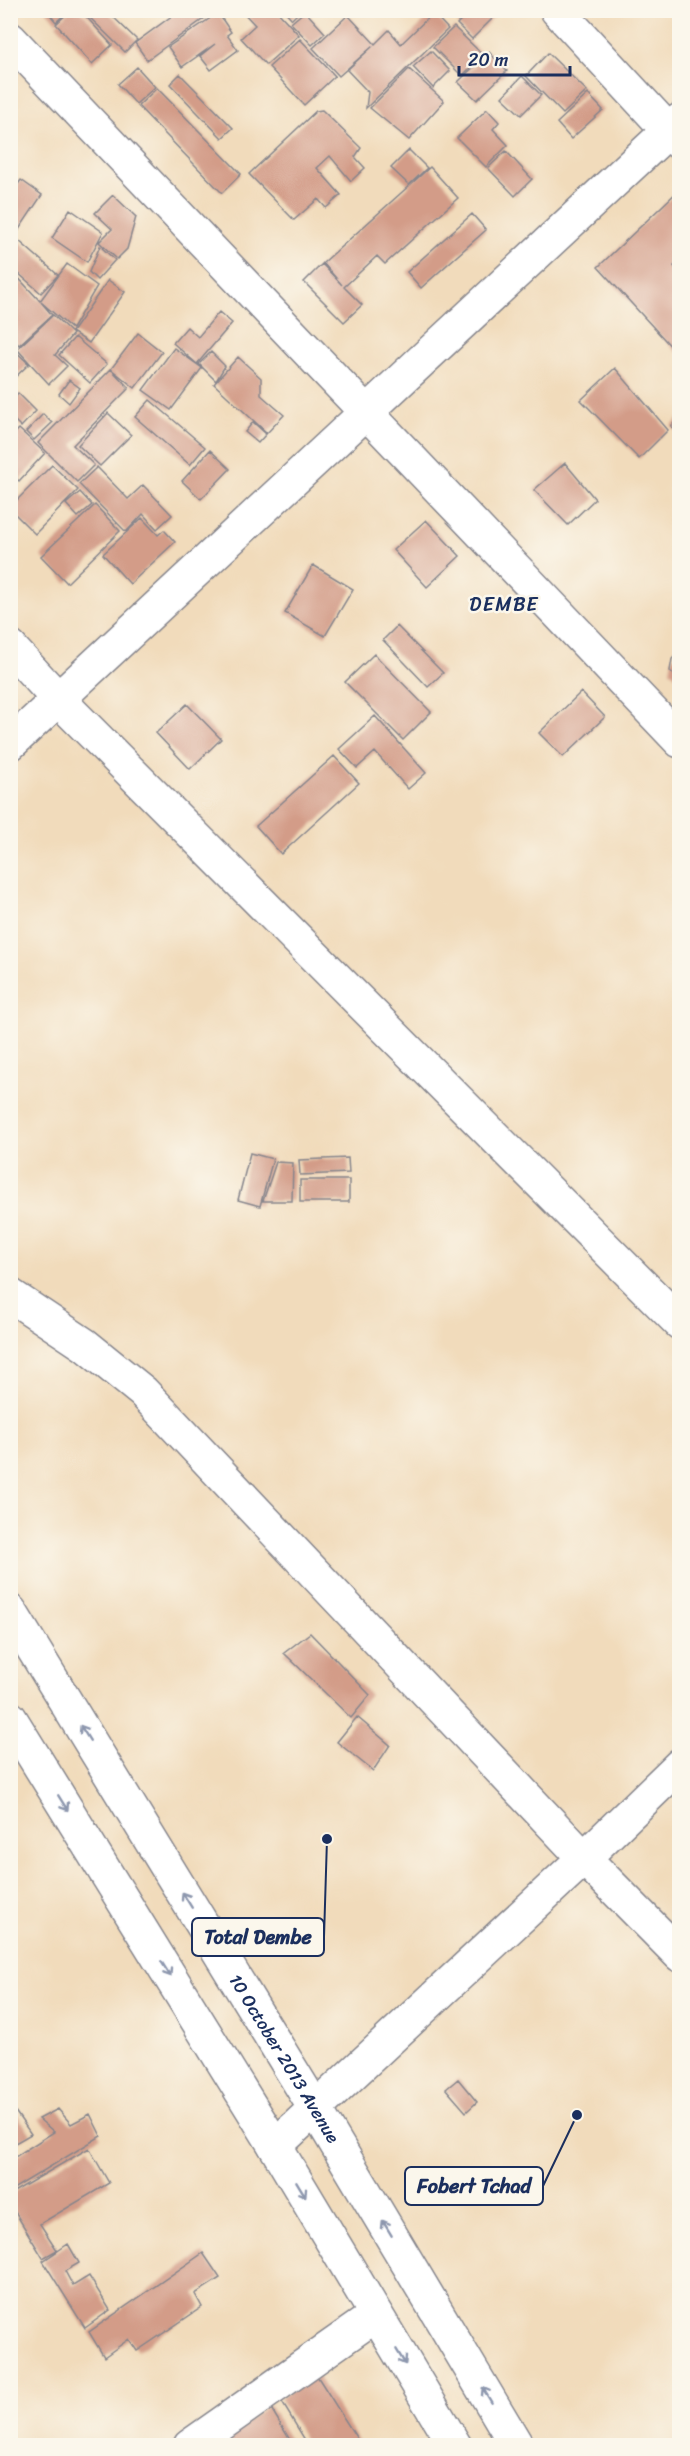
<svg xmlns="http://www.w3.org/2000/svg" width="690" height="2456" font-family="Sriracha,sans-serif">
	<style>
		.building { fill: #d39c88 }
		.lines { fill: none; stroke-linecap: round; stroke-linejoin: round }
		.street-casing { stroke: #86858c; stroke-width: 36 }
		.highway-casing { stroke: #86858c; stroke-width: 36 }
		.street { stroke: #fff; stroke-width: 33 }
		.highway { stroke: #fff; stroke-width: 33 }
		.oneway { stroke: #8d97ae }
		.labels { text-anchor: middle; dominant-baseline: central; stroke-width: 5; stroke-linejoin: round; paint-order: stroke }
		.street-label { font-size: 18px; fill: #1b2f5e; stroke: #fbf7ec }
		.neighbourhood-label { font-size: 20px; letter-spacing: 1.5px; fill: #1b2f5e; stroke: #fbf7ec }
		.leader { fill: none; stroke: #1b2f5e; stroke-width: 2 }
		.callout-dot { fill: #1b2f5e; stroke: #fbf7ec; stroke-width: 2 }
		.callout { fill: #fbf7ec; stroke: #1b2f5e; stroke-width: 2 }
		.callout-label { font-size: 20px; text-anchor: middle; font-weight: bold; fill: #1b2f5e }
	</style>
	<rect width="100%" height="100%" fill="#fbf7ec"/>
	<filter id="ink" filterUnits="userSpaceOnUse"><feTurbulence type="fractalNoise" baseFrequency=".0167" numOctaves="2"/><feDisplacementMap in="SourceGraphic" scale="12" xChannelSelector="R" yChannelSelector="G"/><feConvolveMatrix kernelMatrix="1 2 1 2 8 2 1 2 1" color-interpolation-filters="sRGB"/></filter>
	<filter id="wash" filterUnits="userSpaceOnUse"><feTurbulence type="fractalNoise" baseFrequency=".008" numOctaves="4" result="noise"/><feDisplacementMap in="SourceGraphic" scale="24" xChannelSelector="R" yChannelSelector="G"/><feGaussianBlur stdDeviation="1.35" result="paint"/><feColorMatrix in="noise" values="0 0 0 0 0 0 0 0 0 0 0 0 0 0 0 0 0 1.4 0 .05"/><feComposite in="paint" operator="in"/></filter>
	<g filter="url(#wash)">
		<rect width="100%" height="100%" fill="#f1dbbb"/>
		<g id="blocks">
			<path class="building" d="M 46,10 L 69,10 L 56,22 Z
				M 71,10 L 80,10 L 112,45 L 92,64 L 56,24 Z
				M 82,10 L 106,10 L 137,40 L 125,52 Z
				M 180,10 L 212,10 L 213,12 L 147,60 L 135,43 Z
				M 241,10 L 276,10 L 299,35 L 266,65 L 241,38 L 255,25 Z
				M 284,10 L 301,10 L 292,19 Z
				M 470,10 L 501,10 L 472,39 L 457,24 Z
				M 305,11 L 325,33 L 312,45 L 291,23 Z
				M 218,13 L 231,32 L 227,35 L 238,50 L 211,70 L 200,56 L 215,44 L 182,67 L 168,47 Z
				M 433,13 L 448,29 L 366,108 L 368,92 L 347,70 L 373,46 L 339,76 L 313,48 L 348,15 L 375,44 L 389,30 L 401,44 Z
				M 454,27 L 483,55 L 462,76 L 433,47 Z
				M 300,39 L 335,76 L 304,105 L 269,67 Z
				M 431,51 L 450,71 L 433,88 L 413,67 Z
				M 489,52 L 507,71 L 477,100 L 458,82 Z
				M 548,53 L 587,91 L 563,114 L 526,76 Z
				M 137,67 L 155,87 L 136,104 L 118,84 Z
				M 409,69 L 444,101 L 409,140 L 370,108 Z
				M 180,74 L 233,128 L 222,138 L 170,84 Z
				M 522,76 L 541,95 L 521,115 L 502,97 Z
				M 157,88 L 241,174 L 222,193 L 138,106 Z
				M 588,94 L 603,110 L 571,139 L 557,123 Z
				M 487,109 L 499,122 L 493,129 L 508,145 L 486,167 L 457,138 Z
				M 322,110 L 361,148 L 355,157 L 365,168 L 351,181 L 330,156 L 317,168 L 341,195 L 326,208 L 318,199 L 294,220 L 249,174 L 316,111 Z
				M 409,150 L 427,168 L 409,185 L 391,168 Z
				M 506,151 L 532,179 L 515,196 L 488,168 Z
				M 430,167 L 458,198 L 385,264 L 377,256 L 344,287 L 362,305 L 344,322 L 304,282 L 322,264 L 342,285 L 323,263 Z
				M 21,180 L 42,195 L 18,231 L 10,225 L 10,195 Z
				M 680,189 L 680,261 L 674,266 L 680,274 L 680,349 L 676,352 L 598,267 Z
				M 113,195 L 136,217 L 127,249 L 117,259 L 99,242 L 112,229 L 95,213 Z
				M 70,209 L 103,232 L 87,262 L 52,238 Z
				M 472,214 L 486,230 L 421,288 L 407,272 Z
				M 10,233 L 58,275 L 41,293 L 10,266 Z
				M 100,246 L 115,260 L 97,280 L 89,272 Z
				M 67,264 L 97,286 L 72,329 L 41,302 L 52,315 L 19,345 L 10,336 L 14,330 L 10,325 L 10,269 L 40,301 Z
				M 108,280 L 125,292 L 89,343 L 72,332 Z
				M 219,312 L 232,323 L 197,364 L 173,343 L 187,327 L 198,337 Z
				M 53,315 L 73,334 L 55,355 L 67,366 L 49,384 L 17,349 Z
				M 138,333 L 162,352 L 135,388 L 111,369 L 129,388 L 73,445 L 94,465 L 77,482 L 38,443 L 111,369 Z
				M 75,337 L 107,364 L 90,383 L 59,355 Z
				M 10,346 L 29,364 L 10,382 Z
				M 174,348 L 202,368 L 171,410 L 143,390 Z
				M 211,352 L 225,366 L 216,381 L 199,364 Z
				M 238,357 L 261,378 L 261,395 L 284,415 L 267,433 L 214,384 Z
				M 615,368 L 668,430 L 639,459 L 581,400 Z
				M 69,380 L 80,388 L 69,403 L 59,394 Z
				M 18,393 L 36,411 L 21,427 L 10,416 L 10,401 Z
				M 150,400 L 205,447 L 190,465 L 135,417 Z
				M 108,413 L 131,435 L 100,466 L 78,445 Z
				M 43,414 L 52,423 L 34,440 L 26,432 Z
				M 680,418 L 680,435 L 671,426 Z
				M 253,422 L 266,434 L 258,443 L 245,432 Z
				M 19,429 L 45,453 L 19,481 L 10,473 L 10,438 Z
				M 210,450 L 230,469 L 201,499 L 182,481 Z
				M 565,463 L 595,499 L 568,525 L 534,490 Z
				M 52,465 L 78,490 L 35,534 L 15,514 L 10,519 L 10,507 Z
				M 97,467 L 128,499 L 143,485 L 172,515 L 157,529 L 143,514 L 126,532 L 79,484 Z
				M 80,492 L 92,505 L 78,517 L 66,504 Z
				M 95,505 L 120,531 L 67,583 L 41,556 Z
				M 142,518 L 158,535 L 164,530 L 175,542 L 130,584 L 103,554 Z
				M 426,520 L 460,556 L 427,587 L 393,550 Z
				M 313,565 L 353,589 L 325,636 L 285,613 Z
				M 397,626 L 443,673 L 428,687 L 383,640 Z
				M 680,651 L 680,680 L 670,671 L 672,659 Z
				M 374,654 L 431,712 L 403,740 L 345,682 Z
				M 581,692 L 605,717 L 563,757 L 539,733 Z
				M 187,704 L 221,739 L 190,769 L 156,733 Z
				M 375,716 L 426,773 L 408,789 L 375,752 L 357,768 L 339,749 Z
				M 334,756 L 359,783 L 281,854 L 256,826 Z
				M 250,1153 L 273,1159 L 260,1206 L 238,1200 Z
				M 348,1158 L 349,1173 L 300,1175 L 299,1160 Z
				M 276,1162 L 293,1163 L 292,1201 L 263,1201 Z
				M 300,1180 L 349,1180 L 349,1202 L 300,1202 Z
				M 310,1633 L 370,1695 L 351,1718 L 284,1653 Z
				M 357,1717 L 390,1745 L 373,1771 L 337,1742 Z
				M 458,2079 L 477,2102 L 466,2112 L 446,2089 Z
				M 10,2104 L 31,2134 L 10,2146 Z
				M 58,2109 L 71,2124 L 90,2114 L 101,2136 L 10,2191 L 10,2160 L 54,2132 L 39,2119 Z
				M 89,2148 L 109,2183 L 40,2224 L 57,2250 L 43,2258 L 10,2204 L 10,2194 Z
				M 68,2244 L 79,2263 L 65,2271 L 73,2286 L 89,2276 L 110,2310 L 85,2328 L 43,2261 Z
				M 203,2253 L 220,2278 L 195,2294 L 202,2307 L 137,2351 L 129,2339 L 104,2357 L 89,2332 Z
				M 314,2371 L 361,2445 L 308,2445 L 280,2399 Z
				M 269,2405 L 293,2445 L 222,2445 L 220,2443 Z"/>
		</g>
	</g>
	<g filter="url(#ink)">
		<use href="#blocks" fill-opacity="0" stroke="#86858c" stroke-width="1.5"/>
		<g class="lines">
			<g class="street-casing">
				<path id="street" d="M 557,10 L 680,143
					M 10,39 L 680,741
					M 10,647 L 59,700 L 680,1323
					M 10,744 L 680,120
					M 10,1295 L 85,1345 L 143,1392 L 584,1858 L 680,1955
					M 275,2146 L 584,1858 L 680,1765
					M 190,2446 L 376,2315"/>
			</g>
			<g class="highway-casing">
				<g id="highway">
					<path id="s1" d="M 10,1611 L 316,2110 L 517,2446"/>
					<path d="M 10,1718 L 275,2146 L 455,2446"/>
				</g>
			</g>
			<use href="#street" class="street"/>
			<use href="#highway" class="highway"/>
		</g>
		<defs><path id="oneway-shaft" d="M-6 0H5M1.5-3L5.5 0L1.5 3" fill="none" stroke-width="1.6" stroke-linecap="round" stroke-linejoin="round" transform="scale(1.5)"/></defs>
		<g class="oneway">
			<use href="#oneway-shaft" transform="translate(85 1733) rotate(-122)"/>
			<use href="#oneway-shaft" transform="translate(63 1803) rotate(58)"/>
			<use href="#oneway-shaft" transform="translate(187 1900) rotate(-122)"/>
			<use href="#oneway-shaft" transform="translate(166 1969) rotate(58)"/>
			<use href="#oneway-shaft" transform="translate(301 2189) rotate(59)"/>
			<use href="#oneway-shaft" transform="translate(387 2228) rotate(-121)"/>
			<use href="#oneway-shaft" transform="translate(401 2357) rotate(59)"/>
			<use href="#oneway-shaft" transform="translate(487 2395) rotate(-121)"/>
		</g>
	</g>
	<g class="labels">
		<g class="street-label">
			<text stroke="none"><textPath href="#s1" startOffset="525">10 October 2013 Avenue</textPath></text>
		</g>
		<g class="neighbourhood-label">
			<text x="504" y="604">DEMBE</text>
		</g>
	</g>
	<path class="leader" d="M327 1839L324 1937M577 2115L543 2186"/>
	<g class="callout-dot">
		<circle cx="327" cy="1839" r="6"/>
		<circle cx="577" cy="2115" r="6"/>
	</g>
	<g class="callout">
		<rect x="192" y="1918" width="132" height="38" rx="6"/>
		<rect x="405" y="2167" width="138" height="38" rx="6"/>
	</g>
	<g class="callout-label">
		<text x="258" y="1944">Total Dembe</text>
		<text x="474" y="2193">Fobert Tchad</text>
	</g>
	<rect width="690" height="2456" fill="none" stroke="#fbf7ec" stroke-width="36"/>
	<path d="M459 66v9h111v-9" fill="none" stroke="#1b2f5e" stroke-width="3"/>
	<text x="468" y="66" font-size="18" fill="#1b2f5e" stroke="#fbf7ec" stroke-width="4.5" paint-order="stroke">20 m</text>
</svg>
